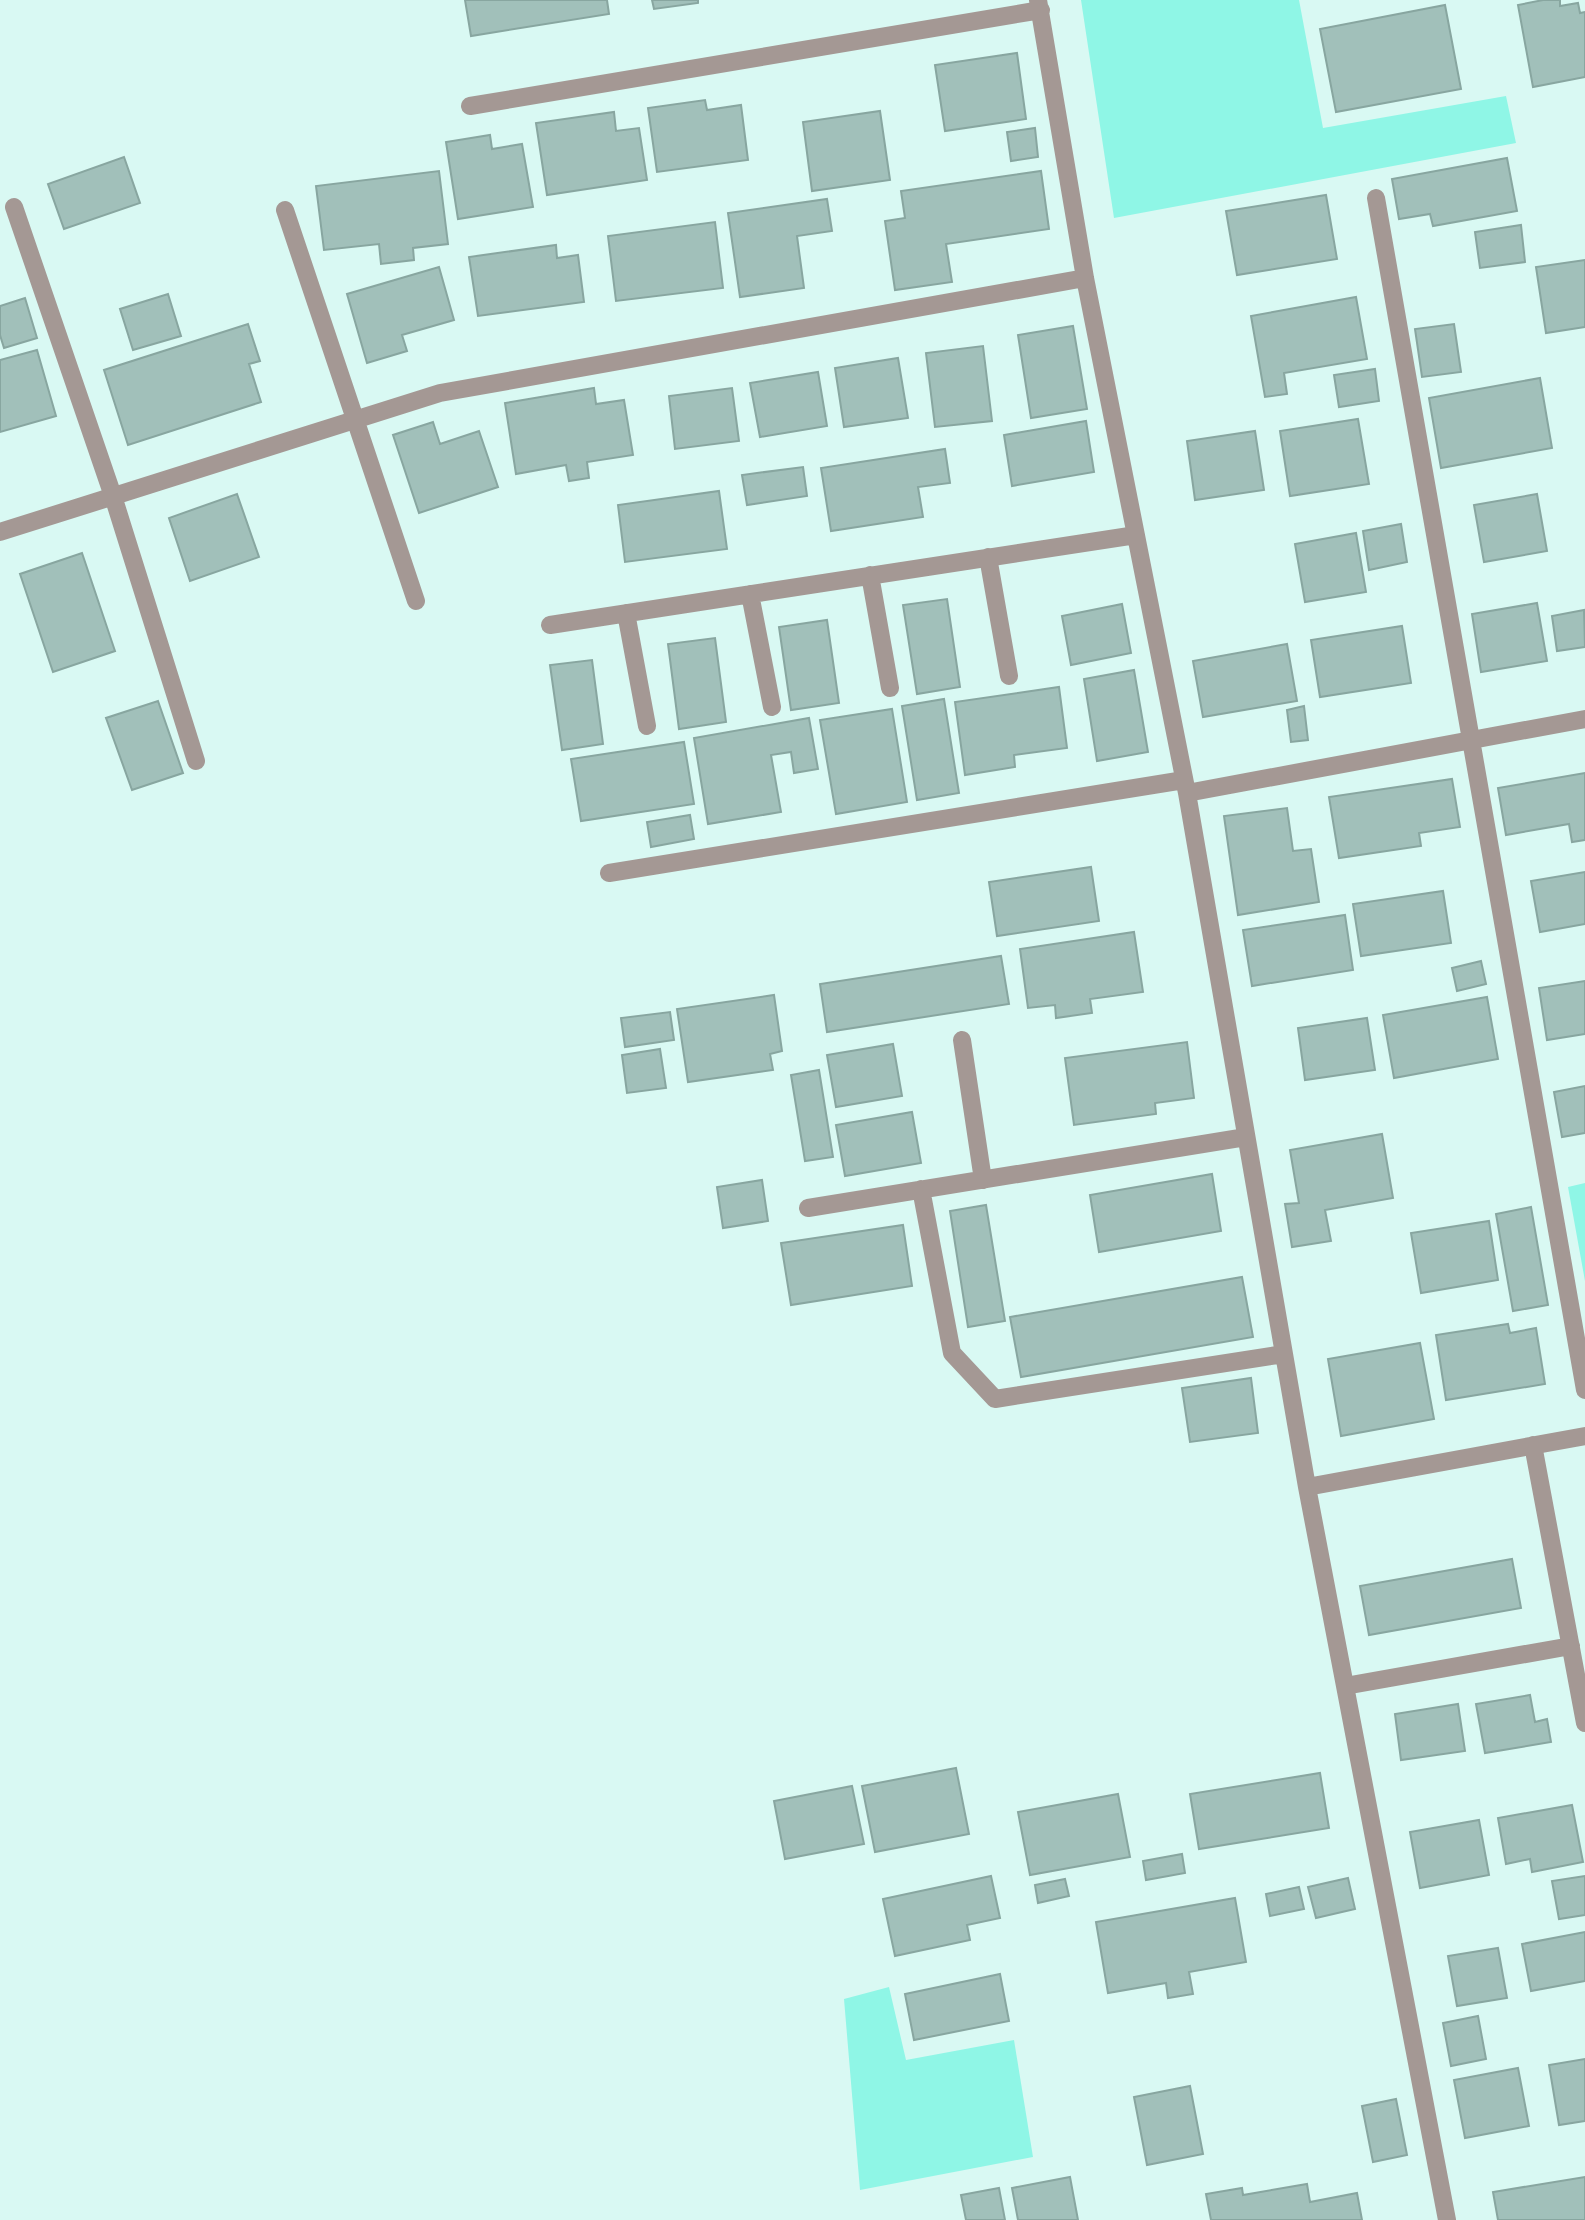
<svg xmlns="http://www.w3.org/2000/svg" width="1585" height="2220" font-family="Mulish,sans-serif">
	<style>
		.green { fill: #8ff6e6 }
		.building { fill: #a1c0ba; stroke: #88a6a0; stroke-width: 2 }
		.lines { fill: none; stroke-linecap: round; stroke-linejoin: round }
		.minor { stroke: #a49894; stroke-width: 18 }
	</style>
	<rect width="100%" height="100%" fill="#d9f9f3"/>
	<path class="green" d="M 1081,0 L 1299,0 L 1323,128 L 1506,96 L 1516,143 L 1114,218 Z
		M 1585,1183 L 1585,1281 L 1568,1187 Z
		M 889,1987 L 906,2060 L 1014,2040 L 1033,2157 L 860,2190 L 844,1999 Z"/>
	<path class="building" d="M 465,0 L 607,0 L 609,14 L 471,36 Z
		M 652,0 L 698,0 L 698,3 L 654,9 Z
		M 1543,0 L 1560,0 L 1560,6 L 1578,3 L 1580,13 L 1585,12 L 1585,77 L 1533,87 L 1518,5 Z
		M 1445,5 L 1461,89 L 1336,112 L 1320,29 Z
		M 1017,53 L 1026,119 L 945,131 L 935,65 Z
		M 705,100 L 707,110 L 741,105 L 748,160 L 657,172 L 648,108 Z
		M 880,111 L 890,180 L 812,191 L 803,122 Z
		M 614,112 L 616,131 L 639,128 L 647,180 L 547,195 L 536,123 Z
		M 1035,128 L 1038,157 L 1011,161 L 1007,132 Z
		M 490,135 L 492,149 L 522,144 L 533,207 L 458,219 L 446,142 Z
		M 124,157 L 140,203 L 64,229 L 48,184 Z
		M 1507,158 L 1517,211 L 1433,226 L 1430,214 L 1399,219 L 1392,179 Z
		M 439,171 L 448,244 L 413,248 L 414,260 L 381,264 L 379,244 L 324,250 L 316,186 Z
		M 1041,171 L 1049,229 L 946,244 L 952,282 L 895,290 L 885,221 L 905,218 L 901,191 Z
		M 1326,195 L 1337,259 L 1237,275 L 1226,211 Z
		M 827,199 L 832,231 L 797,236 L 804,288 L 740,297 L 728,213 Z
		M 715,222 L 723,288 L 616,301 L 608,236 Z
		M 1521,225 L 1525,262 L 1480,268 L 1475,232 Z
		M 556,245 L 557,258 L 578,255 L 584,302 L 478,316 L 469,257 Z
		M 1585,260 L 1585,327 L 1546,333 L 1536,267 Z
		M 439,267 L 454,320 L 402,335 L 407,351 L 367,363 L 347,294 Z
		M 168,294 L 181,336 L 133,350 L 120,309 Z
		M 1356,297 L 1367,359 L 1284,373 L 1287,394 L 1265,397 L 1251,316 Z
		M 25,298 L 37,338 L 4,348 L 0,335 L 0,306 Z
		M 248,324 L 260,361 L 249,364 L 261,402 L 128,445 L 104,370 Z
		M 1454,324 L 1461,372 L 1422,377 L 1415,329 Z
		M 1073,326 L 1087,409 L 1031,418 L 1018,335 Z
		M 983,346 L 992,421 L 935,427 L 926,353 Z
		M 37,350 L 56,416 L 0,432 L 0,360 Z
		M 898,358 L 908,418 L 844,427 L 835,368 Z
		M 1375,369 L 1379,401 L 1339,407 L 1334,375 Z
		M 818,372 L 827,426 L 760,437 L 750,383 Z
		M 1540,378 L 1552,448 L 1441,468 L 1429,398 Z
		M 594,388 L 596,404 L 624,400 L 633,455 L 587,462 L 589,478 L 569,481 L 566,465 L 516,474 L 505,403 Z
		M 732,388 L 739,441 L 675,449 L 669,396 Z
		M 1358,419 L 1369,484 L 1290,496 L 1280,431 Z
		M 1086,421 L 1094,472 L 1012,486 L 1004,435 Z
		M 433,422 L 440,444 L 479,431 L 498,487 L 419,513 L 393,435 Z
		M 1255,431 L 1264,490 L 1195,500 L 1187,441 Z
		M 945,449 L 950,483 L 918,487 L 923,517 L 831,531 L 821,468 Z
		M 803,467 L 807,496 L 747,505 L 742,475 Z
		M 719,491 L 727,549 L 625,562 L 618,505 Z
		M 237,494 L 259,557 L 190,581 L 169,518 Z
		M 1537,494 L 1547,551 L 1484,562 L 1474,505 Z
		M 1401,524 L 1407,562 L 1369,570 L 1363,531 Z
		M 1356,533 L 1366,592 L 1305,602 L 1295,544 Z
		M 82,553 L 115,651 L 53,672 L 20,574 Z
		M 947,599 L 960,687 L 917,694 L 903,605 Z
		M 1537,603 L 1547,661 L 1481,672 L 1472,614 Z
		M 1122,604 L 1131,653 L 1071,665 L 1062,616 Z
		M 1584,610 L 1585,647 L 1557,651 L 1552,616 Z
		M 827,620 L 839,703 L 791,710 L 779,627 Z
		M 1402,626 L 1411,683 L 1320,697 L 1311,640 Z
		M 715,638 L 726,722 L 679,729 L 668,644 Z
		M 1287,644 L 1297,701 L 1203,717 L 1193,661 Z
		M 592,660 L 603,744 L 562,750 L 550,665 Z
		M 1134,670 L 1148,752 L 1097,761 L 1084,679 Z
		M 1059,687 L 1067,748 L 1014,755 L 1015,767 L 965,775 L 955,702 Z
		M 944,699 L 959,793 L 917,800 L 902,706 Z
		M 158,701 L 183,773 L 132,790 L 106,718 Z
		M 1304,706 L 1308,740 L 1291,742 L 1287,710 Z
		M 892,709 L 907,802 L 836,814 L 820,720 Z
		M 809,718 L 818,769 L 794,773 L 791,752 L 771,755 L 781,812 L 708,824 L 694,738 Z
		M 684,742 L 694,804 L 581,821 L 571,759 Z
		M 1585,773 L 1585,840 L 1572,842 L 1569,824 L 1506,835 L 1498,788 Z
		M 1452,779 L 1460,827 L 1419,833 L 1421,846 L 1339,858 L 1329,797 Z
		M 1287,808 L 1293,851 L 1311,849 L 1319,902 L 1238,915 L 1224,816 Z
		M 690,815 L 694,839 L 651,847 L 647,822 Z
		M 1091,867 L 1099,921 L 997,936 L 989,882 Z
		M 1585,872 L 1585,924 L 1540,932 L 1531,881 Z
		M 1443,891 L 1451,943 L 1361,956 L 1353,904 Z
		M 1345,915 L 1353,970 L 1252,986 L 1243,930 Z
		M 1134,932 L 1143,992 L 1090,999 L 1092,1013 L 1056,1018 L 1055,1005 L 1028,1008 L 1020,949 Z
		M 1001,956 L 1009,1004 L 827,1032 L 820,984 Z
		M 1481,961 L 1486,984 L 1457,991 L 1452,968 Z
		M 1585,981 L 1585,1034 L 1547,1040 L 1539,988 Z
		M 774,995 L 782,1051 L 770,1054 L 773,1070 L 688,1082 L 677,1009 Z
		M 1487,997 L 1498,1059 L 1394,1078 L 1383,1015 Z
		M 670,1012 L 674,1040 L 625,1047 L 621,1018 Z
		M 1367,1018 L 1375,1070 L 1305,1080 L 1298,1028 Z
		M 1187,1042 L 1194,1098 L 1155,1103 L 1156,1114 L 1074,1125 L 1065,1058 Z
		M 893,1044 L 902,1096 L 836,1107 L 827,1055 Z
		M 660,1049 L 666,1088 L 627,1093 L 622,1055 Z
		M 819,1070 L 833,1157 L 805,1161 L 791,1075 Z
		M 1585,1086 L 1585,1133 L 1562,1137 L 1554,1092 Z
		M 912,1112 L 921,1163 L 845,1176 L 836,1125 Z
		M 1382,1134 L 1393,1198 L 1325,1210 L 1331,1241 L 1292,1247 L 1285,1204 L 1299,1203 L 1290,1150 Z
		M 1212,1174 L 1221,1231 L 1099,1252 L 1090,1195 Z
		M 762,1180 L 768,1221 L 723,1228 L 717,1187 Z
		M 986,1205 L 1005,1321 L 968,1327 L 950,1211 Z
		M 1531,1207 L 1548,1305 L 1513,1311 L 1496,1214 Z
		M 1489,1221 L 1498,1280 L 1421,1293 L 1411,1233 Z
		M 903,1225 L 912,1286 L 791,1305 L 781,1243 Z
		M 1242,1277 L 1253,1337 L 1021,1377 L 1010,1317 Z
		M 1508,1324 L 1510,1333 L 1536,1328 L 1545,1384 L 1446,1400 L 1436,1335 Z
		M 1420,1343 L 1434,1419 L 1341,1436 L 1328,1359 Z
		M 1251,1378 L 1258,1433 L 1190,1442 L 1182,1388 Z
		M 1512,1559 L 1521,1608 L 1369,1635 L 1360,1586 Z
		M 1530,1695 L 1535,1722 L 1547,1719 L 1551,1742 L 1485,1753 L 1476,1704 Z
		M 1458,1704 L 1465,1751 L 1401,1760 L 1395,1714 Z
		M 956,1768 L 969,1834 L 875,1852 L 862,1786 Z
		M 1320,1773 L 1329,1828 L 1199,1849 L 1190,1794 Z
		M 852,1786 L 864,1844 L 785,1859 L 774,1801 Z
		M 1118,1794 L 1130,1857 L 1030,1875 L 1018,1812 Z
		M 1572,1805 L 1583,1862 L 1532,1872 L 1530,1859 L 1506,1864 L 1498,1818 Z
		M 1479,1820 L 1489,1875 L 1420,1888 L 1410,1832 Z
		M 1182,1854 L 1185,1873 L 1146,1880 L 1143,1861 Z
		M 991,1876 L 1000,1918 L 967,1925 L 970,1940 L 895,1956 L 883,1899 Z
		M 1585,1876 L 1585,1915 L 1559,1919 L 1552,1881 Z
		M 1348,1878 L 1355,1909 L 1316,1918 L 1308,1887 Z
		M 1065,1879 L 1069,1896 L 1038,1903 L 1035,1885 Z
		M 1299,1887 L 1304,1909 L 1270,1916 L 1266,1894 Z
		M 1235,1898 L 1246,1962 L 1189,1972 L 1193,1994 L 1168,1998 L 1166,1983 L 1108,1993 L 1096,1922 Z
		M 1585,1932 L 1585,1981 L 1531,1991 L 1522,1944 Z
		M 1498,1948 L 1507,1998 L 1457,2006 L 1448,1956 Z
		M 1000,1974 L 1009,2021 L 914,2040 L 905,1994 Z
		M 1478,2016 L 1486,2059 L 1451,2066 L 1443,2023 Z
		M 1585,2059 L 1585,2121 L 1559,2125 L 1549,2065 Z
		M 1518,2068 L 1529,2126 L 1465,2138 L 1454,2080 Z
		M 1190,2086 L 1203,2154 L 1147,2165 L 1134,2097 Z
		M 1396,2099 L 1407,2155 L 1373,2162 L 1362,2106 Z
		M 1070,2177 L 1078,2220 L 1018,2220 L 1012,2188 Z
		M 1585,2177 L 1585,2220 L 1498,2220 L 1493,2192 Z
		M 1307,2184 L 1310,2202 L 1357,2193 L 1362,2220 L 1211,2220 L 1206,2194 L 1242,2188 L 1243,2195 Z
		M 999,2188 L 1005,2220 L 966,2220 L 961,2195 Z"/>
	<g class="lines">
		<path class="minor" d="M 1038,0 L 1085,278 L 1187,793 L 1307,1487 L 1447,2220
			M 470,106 L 1041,10
			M 1376,198 L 1585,1390
			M 14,207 L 113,496 L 196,761
			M 285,210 L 416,601
			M 0,532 L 440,393 L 1085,278
			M 988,557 L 1009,676
			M 870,575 L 890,688
			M 750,594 L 772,707
			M 626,613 L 647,726
			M 550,625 L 1136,535
			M 1187,793 L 1585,719
			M 609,873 L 1184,780
			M 962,1040 L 983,1180
			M 921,1189 L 952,1353 L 995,1399 L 1284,1354
			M 808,1208 L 1246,1137
			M 1533,1445 L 1585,1723
			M 1307,1487 L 1585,1436
			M 1345,1686 L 1571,1646"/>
	</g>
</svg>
